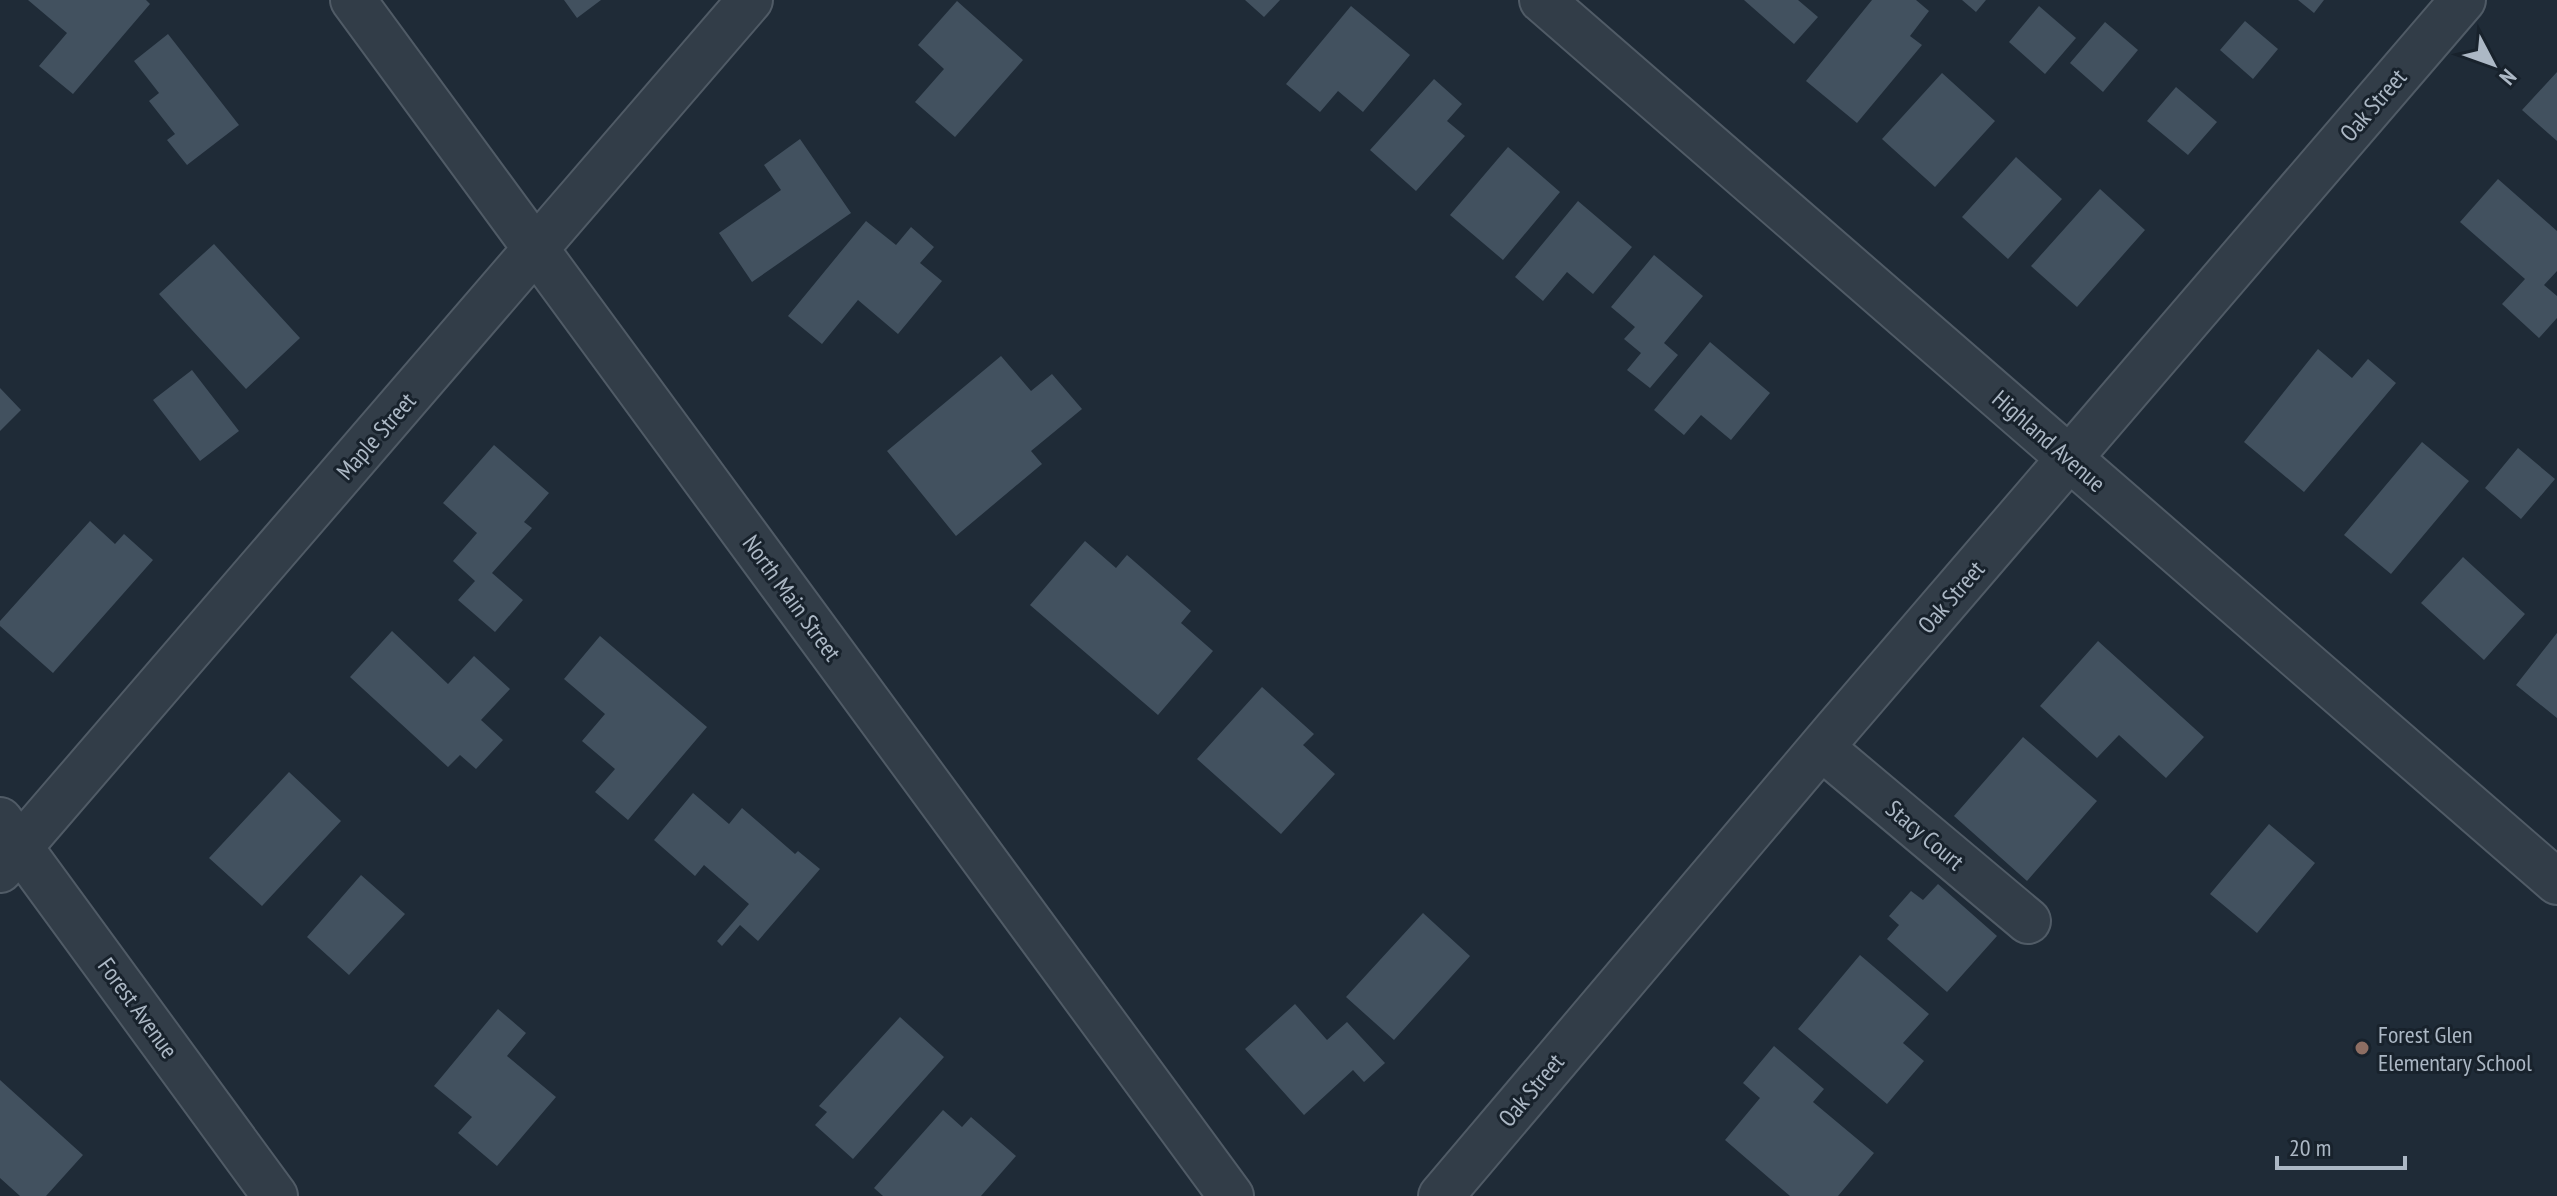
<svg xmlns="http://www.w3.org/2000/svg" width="2557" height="1196" font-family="'PT Sans Narrow',sans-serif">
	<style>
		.building { fill: #42515f }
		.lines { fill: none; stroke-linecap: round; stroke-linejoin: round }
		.minor-casing { stroke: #505b66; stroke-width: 48 }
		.minor { stroke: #323d48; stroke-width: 44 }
		.education-dot { fill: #8d6e63; stroke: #18222c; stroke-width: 3 }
		.labels { text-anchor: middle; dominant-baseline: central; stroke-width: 6; stroke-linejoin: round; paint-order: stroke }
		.street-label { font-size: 24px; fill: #acb8c5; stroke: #18222c }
		.poi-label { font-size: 24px; fill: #acb8c5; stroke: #18222c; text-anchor: start }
	</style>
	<rect width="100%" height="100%" fill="#1f2b37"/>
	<path class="building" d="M 28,0 L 146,0 L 150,4 L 73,94 L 39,66 L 67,33 Z
		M 564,0 L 601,0 L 577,18 Z
		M 1245,0 L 1280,0 L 1264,17 Z
		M 1744,0 L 1798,0 L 1818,17 L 1794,44 Z
		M 1872,0 L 1916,0 L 1929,11 L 1910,36 L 1922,45 L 1857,123 L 1806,81 Z
		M 1962,0 L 1986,0 L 1976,12 Z
		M 2298,0 L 2324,0 L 2314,13 Z
		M 957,1 L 1023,60 L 955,137 L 915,102 L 944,69 L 918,45 Z
		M 1351,6 L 1410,55 L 1363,112 L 1338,91 L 1320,112 L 1286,84 Z
		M 2039,6 L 2076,38 L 2045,74 L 2009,42 Z
		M 2245,21 L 2278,49 L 2253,79 L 2220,50 Z
		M 2105,22 L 2138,50 L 2103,92 L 2070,63 Z
		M 168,34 L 239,125 L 187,165 L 167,140 L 175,134 L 149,101 L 159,93 L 134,61 Z
		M 2557,72 L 2557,141 L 2522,110 Z
		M 1942,73 L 1995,121 L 1935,187 L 1882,139 Z
		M 1434,79 L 1462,104 L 1447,121 L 1465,136 L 1416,191 L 1370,150 Z
		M 2176,87 L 2217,122 L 2188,155 L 2147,121 Z
		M 800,139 L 851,213 L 752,282 L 719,233 L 781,190 L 764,165 Z
		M 1508,147 L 1560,192 L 1503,260 L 1450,215 Z
		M 2016,157 L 2062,199 L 2008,259 L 1962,217 Z
		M 2498,179 L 2557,231 L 2557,271 L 2544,285 L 2557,296 L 2557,318 L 2539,338 L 2502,304 L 2525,279 L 2460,222 Z
		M 2100,189 L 2145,230 L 2077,307 L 2031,266 Z
		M 1578,201 L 1632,247 L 1593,294 L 1567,272 L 1543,301 L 1515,277 Z
		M 866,221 L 896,245 L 911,227 L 934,247 L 920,263 L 942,281 L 898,334 L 858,300 L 822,344 L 788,316 Z
		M 214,244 L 300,338 L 246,389 L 159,294 Z
		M 1654,255 L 1703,296 L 1664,343 L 1678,355 L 1650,388 L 1627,370 L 1641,353 L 1624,339 L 1635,327 L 1611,307 Z
		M 1710,342 L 1770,393 L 1731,440 L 1701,415 L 1684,435 L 1654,410 Z
		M 2318,349 L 2352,378 L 2368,359 L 2396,383 L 2304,492 L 2244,442 Z
		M 1001,356 L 1031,391 L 1052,374 L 1082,409 L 1031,451 L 1042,464 L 956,536 L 887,451 Z
		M 192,370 L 239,431 L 200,461 L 153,400 Z
		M 0,388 L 21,410 L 0,431 Z
		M 2422,442 L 2469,481 L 2391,574 L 2344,535 Z
		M 494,445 L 549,493 L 524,522 L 532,528 L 492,573 L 523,600 L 495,632 L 458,600 L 475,581 L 453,561 L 477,533 L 443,503 Z
		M 2518,448 L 2555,479 L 2521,519 L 2485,488 Z
		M 90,521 L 115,544 L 124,534 L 153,560 L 53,673 L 0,626 L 0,621 Z
		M 1085,541 L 1116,568 L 1127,555 L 1191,611 L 1181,623 L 1213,651 L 1158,715 L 1030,605 Z
		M 2463,557 L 2525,614 L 2484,660 L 2421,603 Z
		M 392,631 L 448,684 L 474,656 L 510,689 L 481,720 L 503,740 L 476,769 L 460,755 L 448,767 L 350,677 Z
		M 2557,633 L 2557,718 L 2516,685 Z
		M 600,636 L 707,727 L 628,820 L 595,792 L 615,769 L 582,741 L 605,714 L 564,679 Z
		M 2098,641 L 2204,737 L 2166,778 L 2119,735 L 2097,758 L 2040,706 Z
		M 1262,687 L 1314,734 L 1303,745 L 1335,774 L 1281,834 L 1197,759 Z
		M 2023,737 L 2097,801 L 2027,881 L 1954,816 Z
		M 289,772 L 341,821 L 262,906 L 209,858 Z
		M 693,793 L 729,824 L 742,808 L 795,854 L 798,851 L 820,869 L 758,941 L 740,925 L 722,946 L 717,941 L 749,904 L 704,865 L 695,876 L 654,840 Z
		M 2269,824 L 2315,863 L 2257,933 L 2210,894 Z
		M 361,875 L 405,914 L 349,975 L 307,937 Z
		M 1938,884 L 1997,936 L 1947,992 L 1887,939 L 1899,925 L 1889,916 L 1911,891 L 1923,900 Z
		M 1423,913 L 1470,956 L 1394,1040 L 1346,997 Z
		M 1860,955 L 1929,1014 L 1903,1043 L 1924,1061 L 1887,1104 L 1798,1029 Z
		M 1295,1004 L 1327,1040 L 1347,1022 L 1385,1063 L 1364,1082 L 1353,1070 L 1304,1115 L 1245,1049 Z
		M 498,1009 L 526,1033 L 507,1056 L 556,1097 L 497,1166 L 458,1133 L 472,1117 L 434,1086 Z
		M 900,1017 L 944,1057 L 853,1159 L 815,1125 L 827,1112 L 819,1106 Z
		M 1774,1046 L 1824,1089 L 1813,1102 L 1874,1153 L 1838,1196 L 1790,1196 L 1725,1140 L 1760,1098 L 1743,1083 Z
		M 0,1080 L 83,1155 L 46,1196 L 20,1196 L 0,1178 Z
		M 943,1110 L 962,1127 L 971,1117 L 1016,1156 L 981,1196 L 883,1196 L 874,1188 Z"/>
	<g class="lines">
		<g class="minor-casing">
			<path id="minor" d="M 353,0 L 1231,1196
				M 1542,0 L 2557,882
				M 1822,748 L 2028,921
				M 0,820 L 275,1196
				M 0,870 L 750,0
				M 1441,1196 L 1835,731 L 2463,0"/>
		</g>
		<use href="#minor" class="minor"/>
	</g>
	<circle class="education-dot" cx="2362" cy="1048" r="8"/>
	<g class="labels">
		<g class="street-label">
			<text transform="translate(2373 105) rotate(-49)">Oak Street</text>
			<text transform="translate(376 436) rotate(-49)">Maple Street</text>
			<text transform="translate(2049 441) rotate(41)">Highland Avenue</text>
			<text transform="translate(1951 597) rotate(-49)">Oak Street</text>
			<text transform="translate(792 598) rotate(54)">North Main Street</text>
			<text transform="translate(1925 835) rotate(40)">Stacy Court</text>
			<text transform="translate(138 1008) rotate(54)">Forest Avenue</text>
			<text transform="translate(1531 1090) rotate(-50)">Oak Street</text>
		</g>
		<g class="poi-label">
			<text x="2378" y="1034">Forest Glen<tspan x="2378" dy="28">Elementary School</tspan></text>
		</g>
	</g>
	<g transform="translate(2493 64) rotate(131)" stroke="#18222c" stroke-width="6" paint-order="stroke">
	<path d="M0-6L14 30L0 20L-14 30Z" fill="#acb8c5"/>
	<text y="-12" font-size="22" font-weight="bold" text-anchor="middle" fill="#acb8c5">N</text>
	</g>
	<path d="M2277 1156v12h128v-12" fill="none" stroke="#acb8c5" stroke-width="4"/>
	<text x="2289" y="1156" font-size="24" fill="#acb8c5" stroke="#18222c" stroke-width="6" paint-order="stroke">20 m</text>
</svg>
